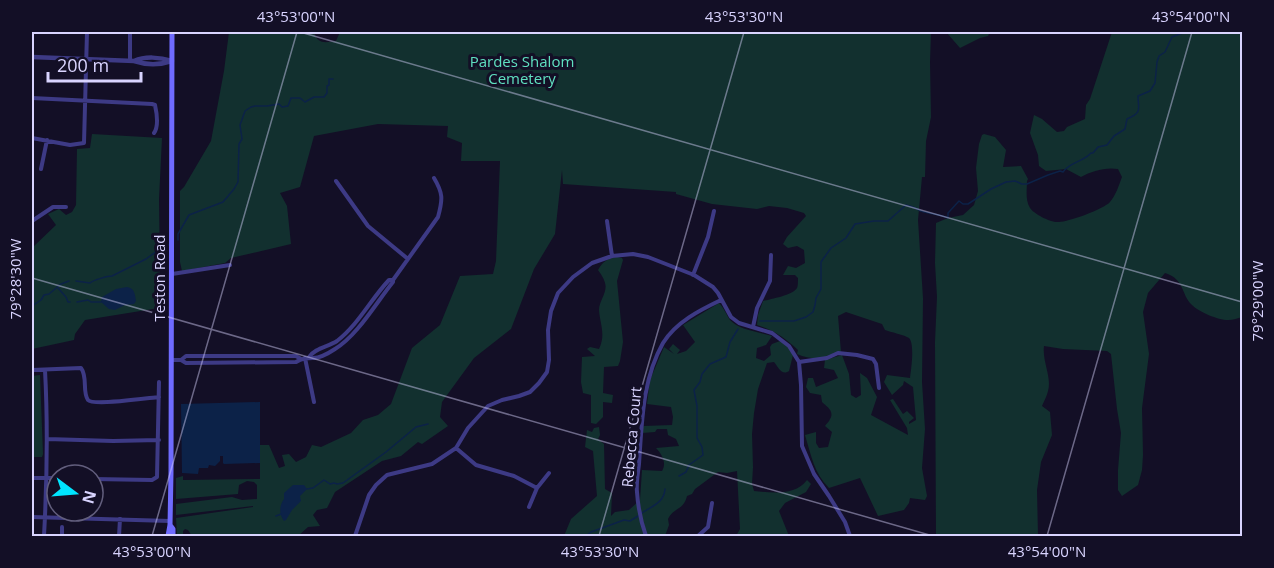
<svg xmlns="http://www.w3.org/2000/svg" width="1274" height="568" font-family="'Open Sans',sans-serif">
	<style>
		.green { fill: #12302f }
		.water { fill: #0c2248 }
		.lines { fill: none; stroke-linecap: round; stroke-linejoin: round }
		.stream { stroke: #0c2248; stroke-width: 1.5 }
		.minor { stroke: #3d3a85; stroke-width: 4 }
		.tertiary { stroke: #3d3a85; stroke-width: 4.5 }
		.secondary { stroke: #6f6bff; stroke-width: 5 }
		.ticks { fill: none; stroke: #d9d4ff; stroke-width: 1.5; stroke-opacity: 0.45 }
		.labels { text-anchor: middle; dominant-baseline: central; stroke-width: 6; stroke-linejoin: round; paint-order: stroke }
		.park-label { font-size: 15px; fill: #5fe0c0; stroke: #130f26 }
		.street-label { font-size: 15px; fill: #d9d4ff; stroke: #130f26 }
		.neatline { fill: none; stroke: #d9d4ff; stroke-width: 2 }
		.ticks-label { font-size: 15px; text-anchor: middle; fill: #d9d4ff }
	</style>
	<rect width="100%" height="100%" fill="#130f26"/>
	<path class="green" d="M 229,32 L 314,32 C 317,44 325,43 336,41 L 340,32 L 931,32 L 930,62 L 931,117 L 926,141 L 925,177 L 922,177 L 918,220 L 923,298 L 922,382 L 925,429 L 922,468 L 927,496 L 925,500 L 910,498 L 909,503 L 904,510 L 878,516 L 860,478 L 829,488 C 814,473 811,455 805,435 L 816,432 L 816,443 L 819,448 L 828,447 L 832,432 L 825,426 C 827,423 829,422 830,419 C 835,411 826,406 822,402 L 821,395 L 810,393 L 806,387 L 808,378 L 813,378 L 816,387 L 838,378 L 834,370 L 824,368 L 825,360 L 842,355 L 849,374 L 851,395 L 856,398 L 861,395 L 860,373 L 867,378 L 877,397 L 871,415 L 908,435 L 907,428 L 890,400 L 893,399 L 903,414 L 907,411 L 914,418 L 909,422 L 909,424 L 916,420 L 913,387 L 904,381 L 903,385 L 892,395 L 884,382 L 887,375 L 910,378 C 911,370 915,344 909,338 C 905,335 890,332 885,330 L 882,324 L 846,312 L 838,316 L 841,352 C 826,359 813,361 797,354 L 798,350 C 784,337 775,331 757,325 L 758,315 L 763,301 C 771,299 793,295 797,288 C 798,287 798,280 798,278 L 795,275 L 783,275 L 788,266 L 796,268 L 805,263 L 804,250 L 797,246 L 788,248 L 783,244 L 787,237 L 806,216 L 804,213 L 787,208 L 769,206 L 757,209 L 712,204 L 676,194 L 676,192 L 563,184 L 562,170 L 555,234 L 534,269 L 511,329 L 474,358 L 442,402 L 440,417 L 448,426 L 422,444 L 418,442 L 401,456 L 382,461 L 335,492 L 327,508 L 317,510 L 313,515 L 320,526 L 308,527 L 298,536 L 192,536 L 188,530 L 185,529 L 183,531 L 183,536 L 177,536 L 176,518 L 253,507 L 253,506 L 176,515 L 176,504 L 232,497 L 242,500 L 257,499 L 257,485 L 254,482 L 247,481 L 239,485 L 238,494 L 176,499 L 176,478 L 183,476 L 183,480 L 260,479 L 260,445 L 269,445 L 279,468 L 285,466 L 282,455 L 289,454 L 296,462 L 306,457 L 312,445 L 321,447 L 351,433 L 363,420 L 378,415 L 391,404 L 412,348 L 440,325 L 460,276 L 493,274 L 496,261 L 500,161 L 461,161 L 462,143 L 447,137 L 448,126 L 378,124 L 314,136 L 300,187 L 280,193 L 287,206 L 291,244 L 231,258 L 225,263 L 182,271 L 180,262 L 180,191 L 184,187 L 211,141 L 224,71 Z
		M 950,32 L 990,32 L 988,36 L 980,38 L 960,48 L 947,33 Z
		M 1112,32 L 1242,32 L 1242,317 C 1238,318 1233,320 1228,320 C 1218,320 1199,312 1192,305 C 1181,295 1185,279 1165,273 L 1148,293 L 1143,312 L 1149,354 L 1142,408 L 1143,455 L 1142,470 L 1138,485 L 1122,496 L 1118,490 L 1118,470 L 1121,433 L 1117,409 L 1111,354 L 1107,351 L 1063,349 L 1044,346 C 1042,361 1052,377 1048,391 C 1047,396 1044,401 1042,406 L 1050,412 L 1052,435 L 1041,462 L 1037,490 L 1038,536 L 936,536 L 935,342 L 937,297 L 935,263 L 936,223 L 948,218 L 963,215 L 974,205 L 978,191 L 976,168 L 979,144 L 982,135 L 984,134 L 995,137 L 1006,150 L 1003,167 L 1021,166 L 1028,179 L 1027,181 C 1027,189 1025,200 1030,208 C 1034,214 1051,223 1059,222 C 1068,222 1104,209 1110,202 C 1116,195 1119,185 1122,177 L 1118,169 C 1105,167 1092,171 1081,177 L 1066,169 L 1046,171 L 1039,166 L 1038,155 L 1030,133 L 1034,115 L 1042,119 L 1057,132 L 1064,131 L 1067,127 L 1085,119 L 1086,105 L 1090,99 Z
		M 92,134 L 162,138 L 159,199 L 160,271 L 159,308 L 85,320 L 75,334 L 74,340 L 32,349 L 32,248 L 56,225 L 48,214 L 59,209 L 66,215 L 72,212 L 76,205 L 77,149 L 90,148 Z
		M 617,257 L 622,258 L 623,260 L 617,281 L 623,342 L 620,361 L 618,366 L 604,367 L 603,393 L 613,395 L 612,403 L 603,402 L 603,417 L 596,424 L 591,423 L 591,395 L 583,393 L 581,382 L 582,357 L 595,356 L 587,349 L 590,347 L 599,349 C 606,334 600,324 599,310 C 599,301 608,292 605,283 C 604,278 600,273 598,270 C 603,261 607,259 617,257 Z
		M 719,303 C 724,308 726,314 730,320 C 739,330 759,332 772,336 L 766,345 L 757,348 L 756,358 L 764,361 L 771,355 L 770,347 L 772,344 L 780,341 L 786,344 L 793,355 L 789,371 C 782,376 778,367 774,362 L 767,363 L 758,389 L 754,413 L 752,434 L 753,467 L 752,484 L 754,491 C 772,493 795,496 807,480 L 811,484 L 806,492 L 785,503 L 779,511 L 789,536 L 736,536 L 740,529 L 737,471 L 727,473 L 718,472 L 695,489 L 692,494 L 687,496 C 684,510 673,508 668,519 L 669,525 L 665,536 L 621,536 L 616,534 L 608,536 L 564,536 L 571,519 L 597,496 L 593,451 L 585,447 L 587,430 L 592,432 L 594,428 L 599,427 L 600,435 L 598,439 L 604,444 L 605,489 L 612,493 L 611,516 L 615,512 L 629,510 L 640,500 L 642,470 L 662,471 C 667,463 662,454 656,448 L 679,446 L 676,439 L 668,435 L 667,429 L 657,429 L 655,432 L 642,433 L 643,427 L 644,426 L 672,425 L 673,417 L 671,407 L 647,404 L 650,380 L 664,347 L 674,354 L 669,349 L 673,344 L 680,350 L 677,354 L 686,351 L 695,342 L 683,325 Z
		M 40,375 L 43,454 L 42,457 L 32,457 L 32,376 Z"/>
	<path class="water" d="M 127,287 C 135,288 135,295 136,301 L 134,304 L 125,305 L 115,310 L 109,309 L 101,302 L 102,297 L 116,289 Z
		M 260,402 L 260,463 L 224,464 L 223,463 L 223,456 L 220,456 L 220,461 L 215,466 L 209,465 L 208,468 L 199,468 L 198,474 L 182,473 L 181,404 Z
		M 293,485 L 304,485 L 307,489 L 300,496 L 301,501 L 292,510 L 286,520 L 284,521 C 279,515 279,505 284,499 L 284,493 Z"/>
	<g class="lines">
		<path class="stream" d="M 178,240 L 178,234 L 189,215 L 223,202 L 234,189 L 238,182 L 239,144 L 242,139 L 240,125 L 245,111 L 251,107 L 255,106 L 267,106 L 279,104 L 282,107 L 288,106 L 291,98 L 300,98 L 305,102 L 314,97 L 324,97 L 327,93 L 327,86 L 329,85 L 329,79 L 333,79
			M 76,281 L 90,283 C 93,280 108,276 112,276 L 146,259 L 161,248 L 168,245
			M 58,288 L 66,297 L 68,302 L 70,302
			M 77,302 L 88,300 L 91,302 L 101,302
			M 32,306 L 41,300 L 44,295 L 49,294 L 61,284 L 69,281
			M 760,321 L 794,321 L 806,317 L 813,312 L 815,305 L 816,298 L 821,289 L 821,262 L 831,248 L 846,238 L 855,224 L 874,221 L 888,221 L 906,205 C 913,206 915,208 921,211 C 930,214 939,214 948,218 L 948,213 L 959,201 L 963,204 L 968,204 L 991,189 L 1006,182 L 1015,181 L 1022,184 L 1027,184 L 1048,175 L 1060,171 L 1063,172 C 1070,162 1083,162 1091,153 L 1093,153 L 1098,147 L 1107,145 L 1114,136 L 1125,129 L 1127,119 C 1143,112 1138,109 1138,96 L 1150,91 L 1155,83 L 1157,62 L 1159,56 L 1165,52 L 1172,37 L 1185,32
			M 679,476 L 686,472 L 689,465 L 703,455 L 702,447 L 697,438 L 697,406 L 694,390 L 700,382 L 702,374 L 710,364 L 726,357 L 730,342 L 738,329
			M 307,489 L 313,488 L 324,480 L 330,484 L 334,483 L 337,484 L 343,483 L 386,452 L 416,427 L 428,424
			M 642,513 C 652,506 664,503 665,489
			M 276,516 L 281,514
			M 586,536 L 591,532 L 624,520 L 630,521 L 638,516"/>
		<path class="minor" d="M 130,61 L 130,32
			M 32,98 L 152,104 L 155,105 C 157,114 159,126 154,133
			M 32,138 L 70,145 L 84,143 L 87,32
			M 41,169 L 47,140
			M 336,181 L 368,226 L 408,259
			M 32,221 L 53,207 L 66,207
			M 607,221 L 612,256
			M 172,274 L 230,265
			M 693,275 L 708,237 L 714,211
			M 753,327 L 757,308 L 770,281 L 771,255
			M 309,357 C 315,348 328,347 337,341 C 358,325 371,299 389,280 L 393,280
			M 305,358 L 314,402
			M 171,360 L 181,360 L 186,363 L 296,362 C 302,358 307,358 313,358 C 320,358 329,353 335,349 C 357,336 376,303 393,282 L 393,280 L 438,217 C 443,199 443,193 434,178
			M 181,360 L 186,356 L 296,356 L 301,359
			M 799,362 L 827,358 L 838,353 L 857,355 L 873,359 L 876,364 L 879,388
			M 32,370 L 81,368 C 88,377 82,392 88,400 C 93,406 148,398 159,397
			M 47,439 L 113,441 L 159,440
			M 456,448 L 476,465 L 514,476 L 537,488 L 529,507
			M 32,478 L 57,478
			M 93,479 L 152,480 L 157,477 L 159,382
			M 537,488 L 549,473
			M 32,517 L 170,521
			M 44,536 C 47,481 48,426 45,370
			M 62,536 L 77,536
			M 62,536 L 62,527
			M 119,536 L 120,519
			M 355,536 L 369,495 L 376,485 L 387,475 L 432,464 L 456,448 L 468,428 L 488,406 L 502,400 L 519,396 L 530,392 L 539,383 L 547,372 L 549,360 L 548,330 L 551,311 L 558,293 L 573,277 L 592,263 L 612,256 L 633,254 L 648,257 L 694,275 L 713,287 L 718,293 L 731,317 L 739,323 L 772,333 L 789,346 L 799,362 L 801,385 L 802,446 L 814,474 L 829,496 L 845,522 L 850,536
			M 646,536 C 641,522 638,507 637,492 C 636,483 638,473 639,464 C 642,423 642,380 663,343 C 676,322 700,310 721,300
			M 698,536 L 708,527 L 712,503"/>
		<path class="tertiary" d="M 32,57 L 134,61 C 146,65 160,65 172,61
			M 134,61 C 145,56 160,57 172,61"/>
		<path class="secondary" d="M 170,525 L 173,529 L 173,536
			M 168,536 L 170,525 L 171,473 L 172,32"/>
	</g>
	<path class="ticks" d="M 300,32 L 1242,302M 32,278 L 933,536M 152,536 L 297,32M 599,536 L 744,32M 1047,536 L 1192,32"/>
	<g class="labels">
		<g class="park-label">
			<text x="522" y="61">Pardes Shalom<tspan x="522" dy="17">Cemetery</tspan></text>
		</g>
		<g class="street-label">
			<text transform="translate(159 278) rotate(-90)">Teston Road</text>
			<text transform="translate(631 437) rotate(-85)">Rebecca Court</text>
		</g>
	</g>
	<rect width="1274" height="568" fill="none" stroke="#130f26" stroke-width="66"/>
	<g transform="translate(75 493) rotate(106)"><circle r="28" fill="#130f26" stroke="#625e7d" stroke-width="1.5"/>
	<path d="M0-4.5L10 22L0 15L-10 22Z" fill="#00e5ff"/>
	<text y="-9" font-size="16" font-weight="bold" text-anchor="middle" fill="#d9d4ff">N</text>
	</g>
	<path d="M48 72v9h93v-9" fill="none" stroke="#d9d4ff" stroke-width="3"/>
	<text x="57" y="72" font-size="18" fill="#d9d4ff" stroke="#130f26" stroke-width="4.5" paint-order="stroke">200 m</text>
	<rect x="33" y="33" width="1208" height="502" class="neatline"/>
	<g class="ticks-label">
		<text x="296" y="22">43°53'00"N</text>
		<text x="744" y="22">43°53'30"N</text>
		<text x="1191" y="22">43°54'00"N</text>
		<text transform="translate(16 279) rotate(-90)" y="5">79°28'30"W</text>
		<text transform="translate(1258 301) rotate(-90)" y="5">79°29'00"W</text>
		<text x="152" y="557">43°53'00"N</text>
		<text x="600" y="557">43°53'30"N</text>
		<text x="1047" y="557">43°54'00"N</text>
	</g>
</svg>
